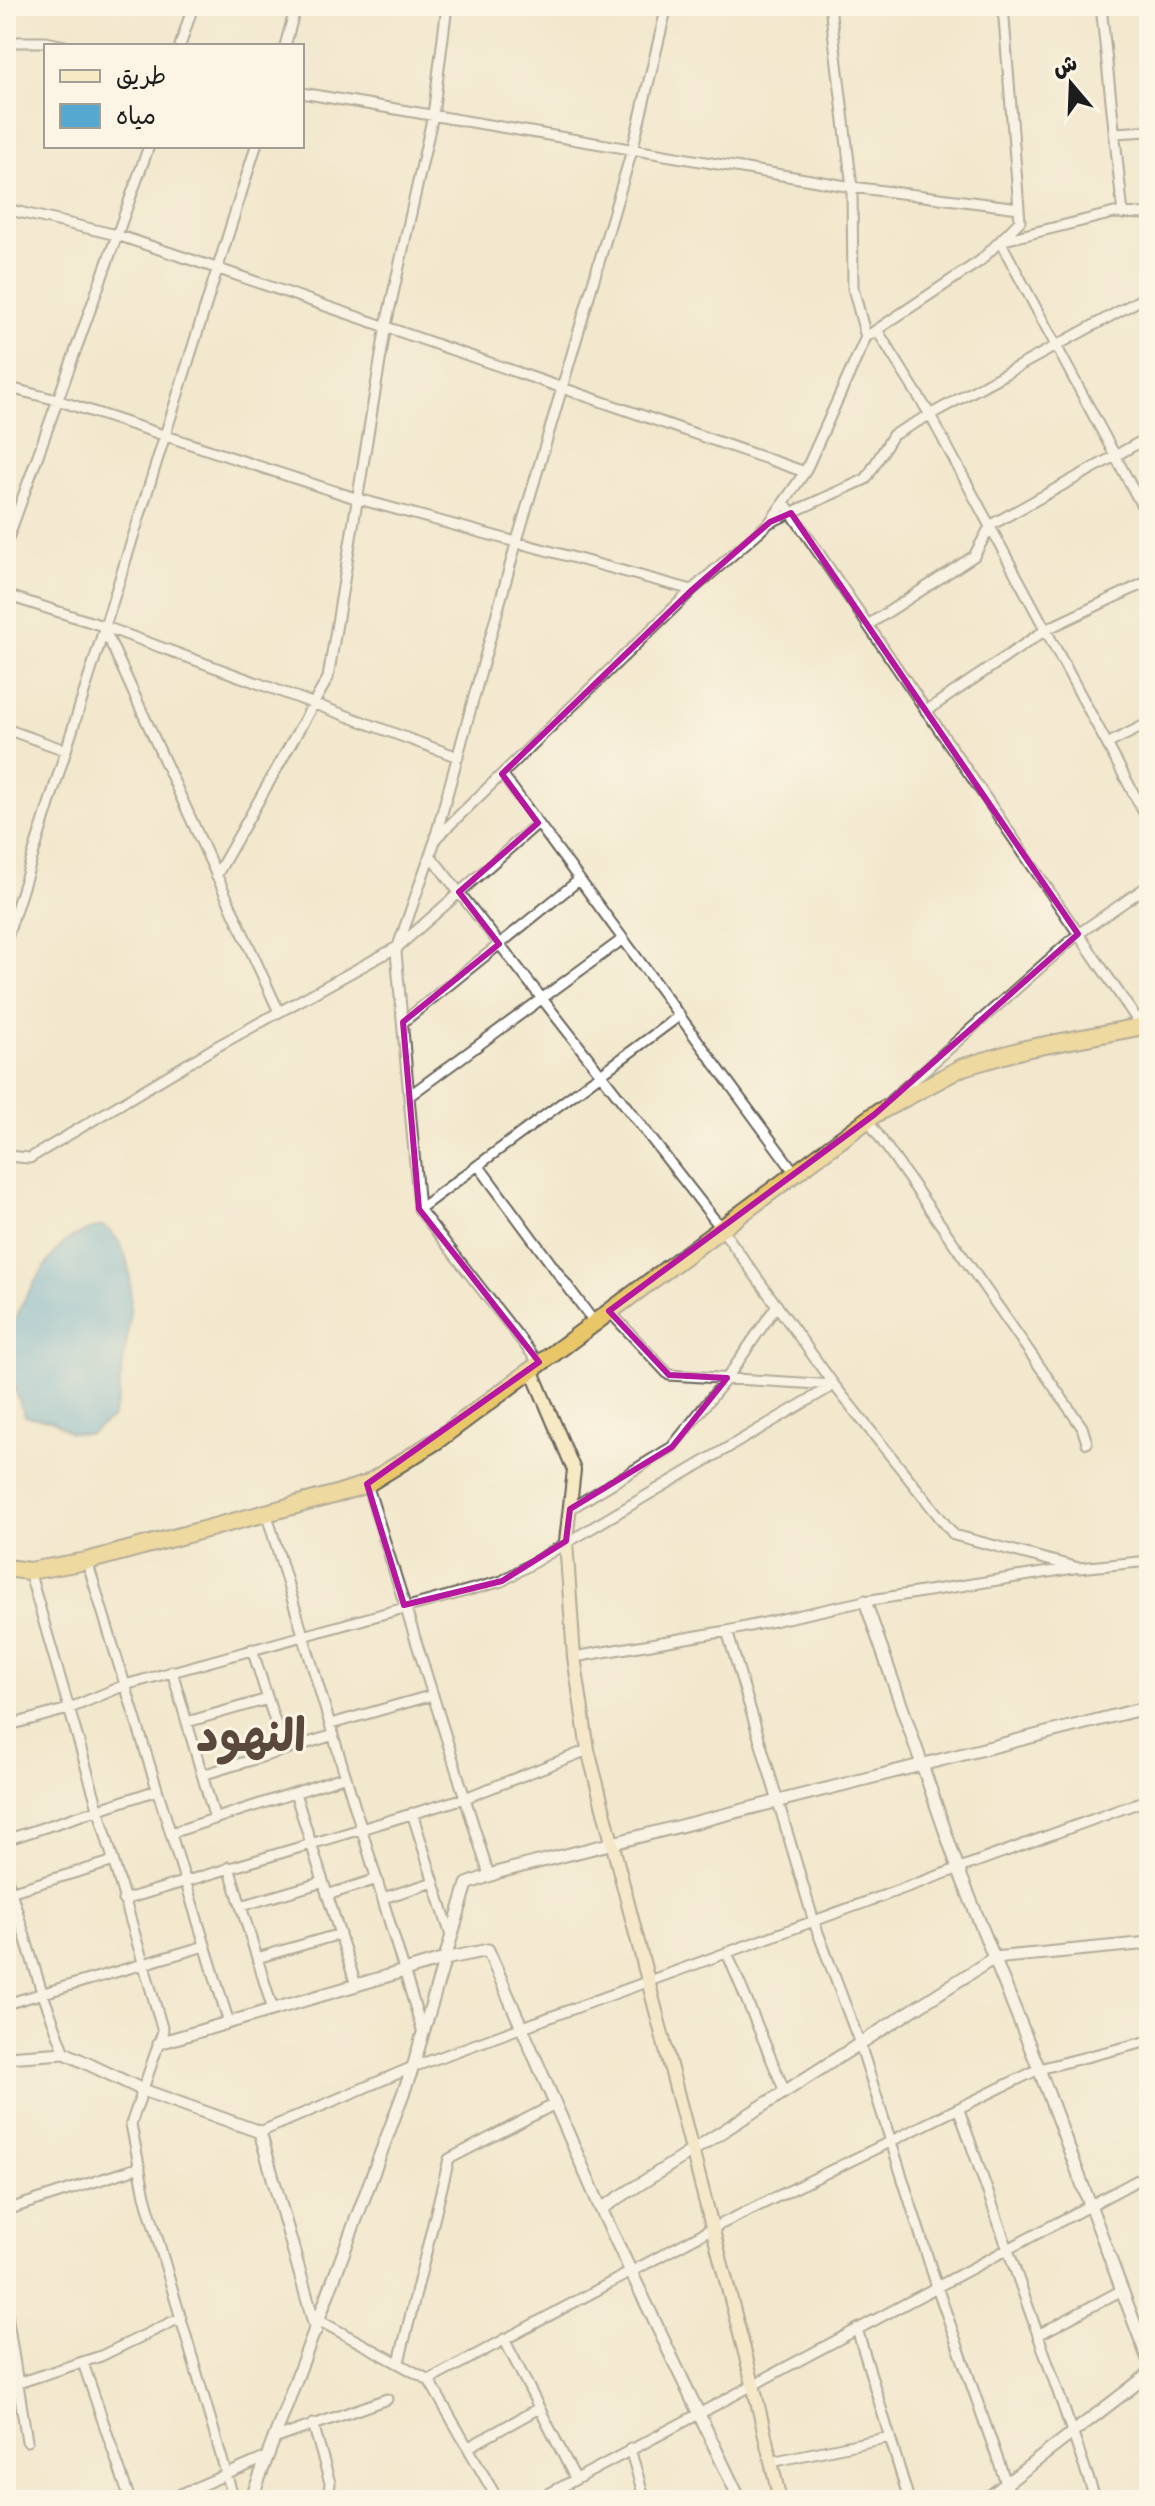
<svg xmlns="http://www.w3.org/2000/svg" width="1155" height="2506" font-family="Sriracha,'Playpen Sans Arabic',sans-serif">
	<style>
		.water { fill: #55a8d0; stroke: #386276; stroke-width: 2 }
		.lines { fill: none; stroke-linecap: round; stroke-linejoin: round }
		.minor-casing { stroke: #67635a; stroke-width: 13 }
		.tertiary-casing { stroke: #67635a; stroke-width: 15 }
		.secondary-casing { stroke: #67635a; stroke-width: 16 }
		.trunk-casing { stroke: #67635a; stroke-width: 20 }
		.minor { stroke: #fff; stroke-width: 9 }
		.tertiary { stroke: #fff; stroke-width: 11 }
		.secondary { stroke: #f6e9c3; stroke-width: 12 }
		.trunk { stroke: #e9c769; stroke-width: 16 }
		.marked { fill: none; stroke: #b5179e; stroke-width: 6; stroke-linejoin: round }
		.labels { text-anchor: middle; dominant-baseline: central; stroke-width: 6; stroke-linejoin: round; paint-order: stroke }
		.town-label { font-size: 46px; font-weight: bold; fill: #5a483d; stroke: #fcf5e5 }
	</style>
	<rect width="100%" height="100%" fill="#fcf5e5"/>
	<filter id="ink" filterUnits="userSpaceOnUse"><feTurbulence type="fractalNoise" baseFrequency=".0125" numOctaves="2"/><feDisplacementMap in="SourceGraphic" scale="16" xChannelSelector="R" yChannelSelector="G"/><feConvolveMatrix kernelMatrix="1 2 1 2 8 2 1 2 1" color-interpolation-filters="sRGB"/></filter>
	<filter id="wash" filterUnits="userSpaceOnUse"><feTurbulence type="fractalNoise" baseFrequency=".006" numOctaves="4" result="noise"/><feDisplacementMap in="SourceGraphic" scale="32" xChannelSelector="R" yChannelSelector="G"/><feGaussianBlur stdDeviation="1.8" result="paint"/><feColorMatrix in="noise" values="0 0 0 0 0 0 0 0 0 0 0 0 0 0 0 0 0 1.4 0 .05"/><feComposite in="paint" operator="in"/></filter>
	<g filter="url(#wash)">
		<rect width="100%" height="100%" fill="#f2e8cd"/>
		<path class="water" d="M 103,1226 C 152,1256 122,1351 118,1401 L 112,1418 L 89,1434 L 70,1433 L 53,1421 L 25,1416 C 0,1359 4,1327 38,1277 C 59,1246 64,1235 103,1226 Z"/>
	</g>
	<g filter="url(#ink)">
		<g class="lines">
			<g class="minor-casing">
				<path id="minor" d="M 830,6 L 852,187 L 853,288 L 866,337
					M 1101,6 L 1123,214
					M 6,42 L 46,42 L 65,46
					M 180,46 L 193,6
					M 285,46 L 296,6
					M 302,93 L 852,187 L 1019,208
					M 1114,133 L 1149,131
					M 6,209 L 117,235 L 219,269 L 805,472
					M 1149,214 L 1114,213 L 1000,241 L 1149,519
					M 877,330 L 929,413 L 1149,822
					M 6,387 L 57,400 L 355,498 L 692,590
					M 784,502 L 1142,1027
					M 773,521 L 866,479 L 893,435 L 1149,295
					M 6,544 L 149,146
					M 6,595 L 103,626 L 279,1012
					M 868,625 L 974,556 L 991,525 L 1149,437
					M 103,626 L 458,757
					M 926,711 L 1047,629 L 1149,581
					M 6,729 L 65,750
					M 1107,744 L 1149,723
					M 502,774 L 795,1173
					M 436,835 L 516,544 L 633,147 L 667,6
					M 216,876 L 328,678 L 386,325 L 433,115 L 447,6
					M 6,941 L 256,146
					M 403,1022 L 579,880
					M 409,1096 L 623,939
					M 891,1100 L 1078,934 L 1149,885
					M 867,1119 L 1082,1427 L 1087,1443
					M 6,1156 L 30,1158 L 214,1048 L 399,946 L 538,823
					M 478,1165 L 594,1322
					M 419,1209 L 679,1016
					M 609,1311 L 669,1375 L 834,1385 L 954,1535 L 1079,1568 L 1149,1561
					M 539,1363 L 419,1209 L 396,952 L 436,838 L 692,590 L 770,522 L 805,472 L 866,337 L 980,261 L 1020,221 L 1003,6
					M 367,1484 L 489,1875
					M 570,1509 L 672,1447 L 727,1378 L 777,1305
					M 266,1512 L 423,2033
					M 87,1561 L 229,2023
					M 29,1571 L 163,2031 L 131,2124 L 145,2196 L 234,2500
					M 727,1631 L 814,1922 L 860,2044 L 937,2287 L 1012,2500
					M 252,1649 L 284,1750
					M 574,1657 L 727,1631 L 865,1601 L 1074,1568
					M 172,1671 L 215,1819
					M 187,1722 L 268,1699
					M 331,1724 L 433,1695
					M 6,1726 L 68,1709 L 125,1685 L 502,1581 L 834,1385 L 721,1228 L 430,855
					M 202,1775 L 334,1735
					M 295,1793 L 356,1985
					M 412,1813 L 451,1936
					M 171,1833 L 346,1776
					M 6,1840 L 157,1790
					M 229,1867 L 273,2010
					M 6,1875 L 42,1992 L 65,2053
					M 6,1893 L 111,1862
					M 327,1895 L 377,1879
					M 383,1898 L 434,1882
					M 123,1900 L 465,1798 L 588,1750
					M 241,1906 L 323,1882
					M 727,1953 L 785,2092
					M 257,1958 L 340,1934
					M 6,2004 L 205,1946
					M 959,2110 L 1096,2500
					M 260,2132 L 413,2067 L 1149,1799
					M 6,2210 L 140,2167
					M 6,2308 L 27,2441
					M 320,2321 L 429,2380 L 498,2500
					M 857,2329 L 909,2500
					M 1040,2334 L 1122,2290
					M 504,2339 L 575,2478
					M 399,2362 L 449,2159 L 555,2104
					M 83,2363 L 130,2500
					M 429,2380 L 711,2229 L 1039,2069 L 1149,2041
					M 18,2383 L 101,2356 L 180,2318
					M 313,2424 L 330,2483 L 328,2500
					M 274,2439 L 387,2399
					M 469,2447 L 539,2408
					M 630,2449 L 645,2500
					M 771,2462 L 890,2437
					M 167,2500 L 267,2457
					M 537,2500 L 1149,2174"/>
			</g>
			<g class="tertiary-casing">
				<path id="tertiary" d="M 865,1601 L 959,1871 L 1039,2069 L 1149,2362
					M 159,2043 L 445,1959 L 488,1950 L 601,2209 L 740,2500
					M 6,2057 L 65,2053 L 143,2090 L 260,2132 L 316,2330
					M 601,2209 L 994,1958 L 1149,1943
					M 251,2500 L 413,2067 L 467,1884 L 499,1872 L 1149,1707
					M 985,2500 L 1149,2374"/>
			</g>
			<g class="secondary-casing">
				<path id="secondary" d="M 531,1369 L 574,1470 L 566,1541 L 574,1657 L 588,1750 L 753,2384 L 780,2500"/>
			</g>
			<g class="trunk-casing">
				<path id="trunk" d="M 6,1568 L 29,1571 L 87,1561 L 333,1495 L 367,1484 L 436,1441 L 875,1114 L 963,1067 L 1025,1049 L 1149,1025"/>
			</g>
			<use href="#minor" class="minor"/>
			<use href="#tertiary" class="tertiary"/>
			<use href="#secondary" class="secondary"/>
			<use href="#trunk" class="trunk"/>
		</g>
	</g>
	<path d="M0 0H1155V2506H0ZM 791,513 L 1078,934 L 875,1114 L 609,1311 L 669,1375 L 727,1378 L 672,1447 L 570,1509 L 566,1541 L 502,1581 L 404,1605 L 367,1484 L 539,1362 L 419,1209 L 403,1022 L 499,944 L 459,892 L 538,823 L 502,774 L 692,590 L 770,522 Z" fill="#f2e8cd" fill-opacity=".55" fill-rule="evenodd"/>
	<path class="marked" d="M 791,513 L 1078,934 L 875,1114 L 609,1311 L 669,1375 L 727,1378 L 672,1447 L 570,1509 L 566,1541 L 502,1581 L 404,1605 L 367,1484 L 539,1362 L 419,1209 L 403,1022 L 499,944 L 459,892 L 538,823 L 502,774 L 692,590 L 770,522 Z"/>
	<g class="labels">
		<g class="town-label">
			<text x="251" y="1735">النهود</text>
		</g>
	</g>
	<rect width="1155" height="2506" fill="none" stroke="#fcf5e5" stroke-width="32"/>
	<rect x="44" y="44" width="260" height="104" fill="#fcf5e5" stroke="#a29e95" stroke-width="2"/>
	<rect x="60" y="70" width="40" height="12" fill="#f6e9c3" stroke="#a29e95" stroke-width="2"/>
	<text x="116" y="84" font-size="24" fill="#1c1c1c">طريق</text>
	<rect x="60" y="104" width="40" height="24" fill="#55a8d0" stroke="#a29e95" stroke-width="2"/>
	<text x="116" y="124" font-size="24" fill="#1c1c1c">مياه</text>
	<g transform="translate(1071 84) rotate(341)" stroke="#fcf5e5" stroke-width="6" paint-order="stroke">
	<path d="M0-6L14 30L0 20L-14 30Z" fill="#1c1c1c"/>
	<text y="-12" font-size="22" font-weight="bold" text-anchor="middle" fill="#1c1c1c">ش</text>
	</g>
</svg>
